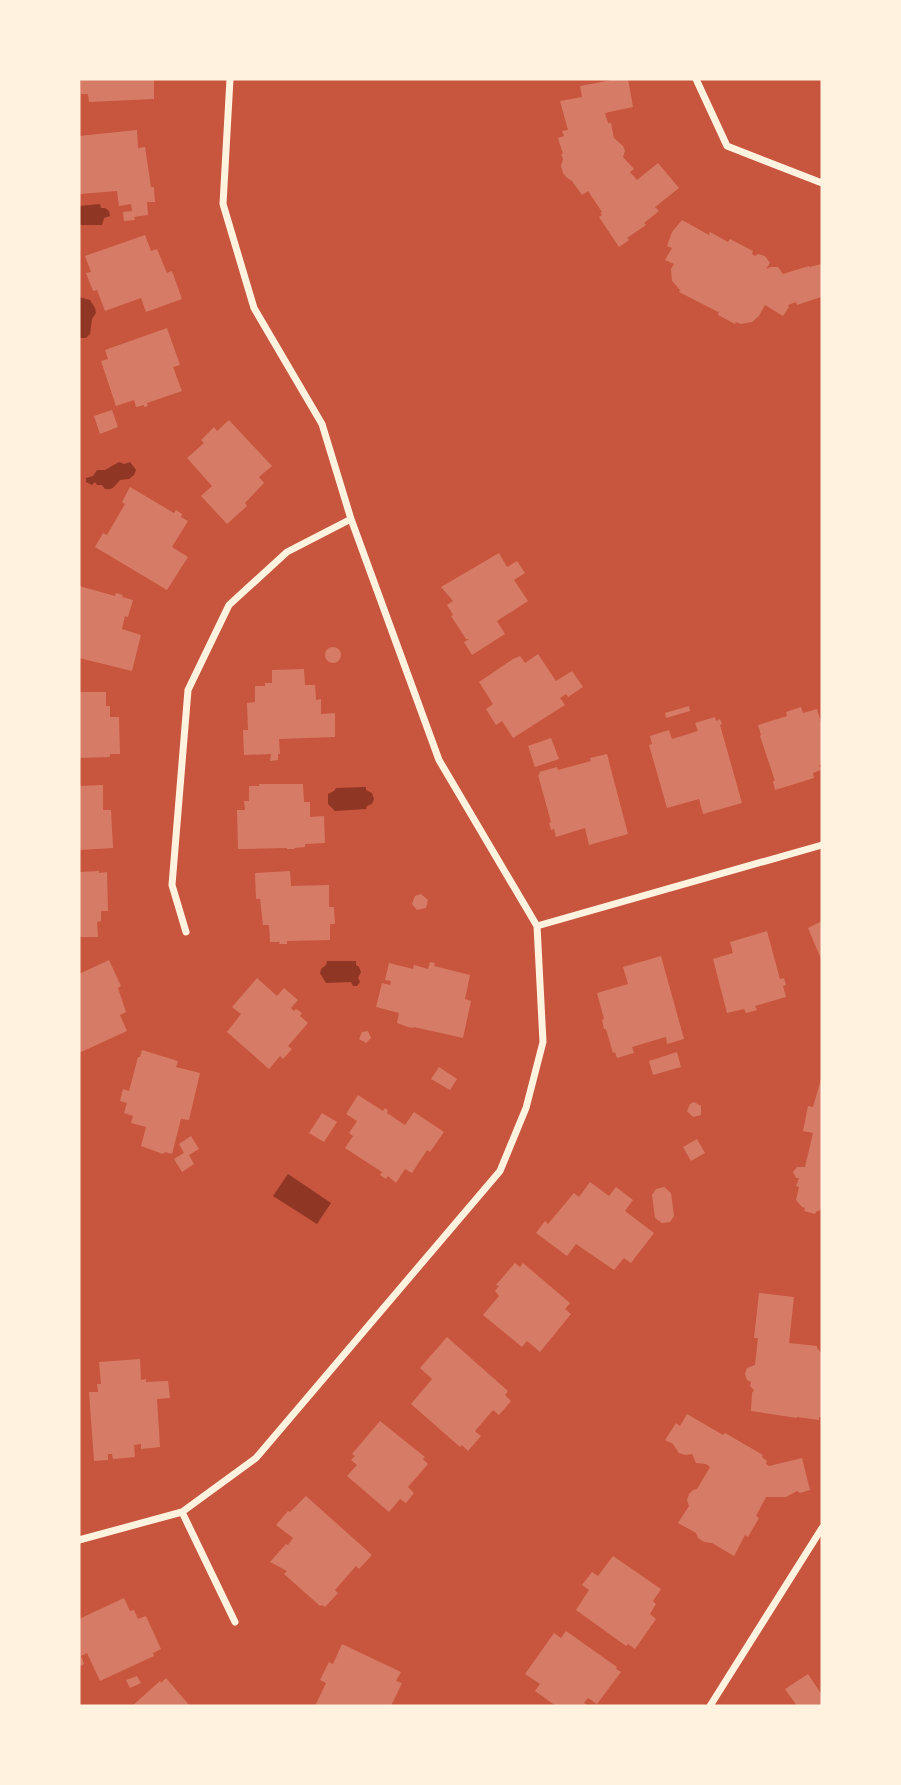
<svg xmlns="http://www.w3.org/2000/svg" width="901" height="1785" font-family="Mulish,sans-serif">
	<style>
		.water { fill: #8f3625 }
		.building { fill: #d67c66 }
		.lines { fill: none; stroke-linecap: round; stroke-linejoin: round }
		.minor { stroke: #fff3e0; stroke-width: 7 }
	</style>
	<rect width="100%" height="100%" fill="#c8553d"/>
	<path class="water" d="M 100,204 L 101,208 L 105,208 L 109,211 L 110,216 L 104,218 L 102,225 L 79,225 L 79,206 Z
		M 79,297 L 90,300 L 95,308 L 96,313 L 92,319 L 90,334 L 86,338 L 79,338 Z
		M 119,462 L 124,464 L 130,462 L 136,470 L 134,475 L 129,479 L 120,480 C 114,486 114,490 105,489 L 102,485 L 97,485 L 95,482 L 92,485 L 86,482 L 86,478 L 93,476 L 97,470 L 105,470 Z
		M 366,787 L 366,790 L 372,793 L 374,799 L 372,804 L 367,806 L 366,809 L 335,811 L 328,804 L 328,794 L 334,791 L 336,788 Z
		M 327,961 L 356,961 L 356,965 L 359,967 L 361,972 L 358,978 L 360,982 L 357,986 L 353,986 L 351,982 L 326,983 L 320,973 L 321,969 L 326,965 Z
		M 288,1174 L 331,1203 L 317,1224 L 273,1196 Z"/>
	<path class="building" d="M 81,79 L 154,79 L 154,99 L 89,102 L 88,94 L 81,94 Z
		M 617,79 L 628,79 L 633,107 L 605,113 L 608,123 L 611,123 L 614,138 L 623,146 L 625,151 L 623,157 L 634,169 L 630,172 L 637,180 L 658,163 L 679,188 L 655,207 L 659,211 L 644,223 L 646,225 L 627,238 L 629,240 L 619,247 L 599,217 L 602,215 L 600,213 L 602,212 L 588,191 L 582,195 L 572,181 L 566,177 L 563,173 L 561,166 L 563,159 L 561,154 L 563,154 L 558,138 L 564,136 L 562,131 L 568,130 L 560,101 L 582,97 L 580,86 Z
		M 137,130 L 138,148 L 145,147 L 151,187 L 154,187 L 155,202 L 147,202 L 148,215 L 134,217 L 135,220 L 124,221 L 123,212 L 132,211 L 131,204 L 119,206 L 117,191 L 80,194 L 79,136 Z
		M 682,220 L 709,235 L 710,232 L 728,242 L 730,239 L 753,251 L 752,254 L 755,256 L 758,254 L 765,256 L 770,263 L 766,269 L 771,267 L 778,267 L 783,274 L 809,266 L 809,267 L 822,264 L 822,295 L 821,297 L 797,305 L 796,302 L 788,305 L 789,307 L 783,316 L 765,305 L 759,316 L 752,322 L 741,324 L 736,322 L 735,324 L 718,315 L 719,311 L 718,312 L 679,292 L 680,290 L 672,281 L 671,269 L 674,264 L 665,260 L 672,248 L 667,246 L 672,232 Z
		M 145,235 L 151,251 L 157,249 L 167,273 L 172,271 L 182,299 L 146,312 L 141,298 L 105,311 L 97,290 L 93,291 L 86,273 L 91,272 L 85,256 Z
		M 167,328 L 180,365 L 173,367 L 182,391 L 147,403 L 148,406 L 144,407 L 144,405 L 136,407 L 134,400 L 116,406 L 101,361 L 108,359 L 105,350 Z
		M 112,410 L 118,427 L 100,434 L 94,416 Z
		M 229,420 L 272,466 L 259,477 L 264,483 L 245,503 L 247,506 L 227,524 L 201,496 L 212,486 L 187,458 L 204,443 L 201,440 L 214,427 L 217,431 Z
		M 130,487 L 174,513 L 176,510 L 182,514 L 181,517 L 188,521 L 172,547 L 188,557 L 167,590 L 95,547 L 103,533 L 107,535 L 125,504 L 122,502 Z
		M 499,553 L 507,567 L 517,561 L 525,573 L 514,580 L 528,601 L 497,621 L 505,634 L 472,655 L 464,642 L 469,639 L 466,639 L 451,616 L 453,615 L 447,605 L 453,601 L 441,587 Z
		M 79,586 L 115,596 L 116,593 L 123,595 L 122,597 L 133,600 L 128,617 L 125,616 L 122,629 L 141,635 L 132,671 L 79,658 Z
		M325 655a8 8 0 1 1 16 0a8 8 0 1 1-16 0Z
		M 538,654 L 556,681 L 572,671 L 583,687 L 568,697 L 566,694 L 560,698 L 565,705 L 513,738 L 502,721 L 496,725 L 486,709 L 493,704 L 479,682 L 513,659 L 520,656 L 525,663 Z
		M 304,669 L 305,685 L 315,685 L 316,700 L 321,699 L 321,714 L 335,713 L 335,737 L 279,739 L 280,754 L 278,754 L 278,760 L 270,761 L 271,754 L 244,755 L 243,730 L 248,730 L 247,703 L 255,702 L 255,686 L 265,686 L 265,683 L 272,683 L 272,670 Z
		M 79,692 L 106,692 L 106,706 L 110,706 L 110,717 L 119,717 L 120,754 L 110,754 L 110,757 L 79,758 Z
		M 689,706 L 690,711 L 666,718 L 665,713 Z
		M 801,707 L 803,713 L 817,709 L 822,726 L 822,764 L 819,765 L 821,770 L 813,773 L 814,778 L 775,790 L 773,781 L 775,781 L 760,736 L 761,735 L 758,725 L 787,716 L 786,712 Z
		M 715,717 L 716,721 L 720,719 L 722,724 L 720,725 L 742,803 L 703,814 L 699,799 L 667,808 L 649,745 L 652,744 L 650,736 L 669,730 L 672,739 L 698,731 L 695,723 Z
		M 551,738 L 559,759 L 535,767 L 528,746 Z
		M 607,754 L 628,834 L 589,845 L 585,828 L 556,837 L 554,829 L 551,830 L 549,823 L 551,822 L 538,775 L 540,774 L 539,772 L 557,767 L 558,770 L 591,761 L 590,758 Z
		M 259,784 L 303,784 L 304,802 L 310,802 L 310,817 L 324,816 L 325,843 L 305,844 L 305,847 L 294,848 L 295,849 L 287,849 L 287,848 L 238,849 L 237,810 L 245,810 L 244,801 L 249,801 L 249,786 L 259,786 Z
		M 103,785 L 103,810 L 111,810 L 113,848 L 79,850 L 79,786 Z
		M 99,871 L 99,873 L 107,872 L 108,911 L 101,911 L 101,921 L 97,922 L 98,937 L 79,937 L 79,872 Z
		M 290,871 L 291,886 L 329,885 L 329,907 L 334,907 L 335,924 L 330,924 L 330,940 L 287,941 L 287,944 L 279,944 L 280,942 L 270,942 L 269,925 L 263,925 L 260,899 L 256,899 L 255,873 Z
		M 421,894 L 428,900 L 426,908 L 417,910 L 412,904 L 415,896 Z
		M 822,921 L 822,961 L 808,928 Z
		M 767,931 L 780,979 L 784,978 L 786,985 L 783,986 L 786,997 L 755,1006 L 757,1010 L 746,1013 L 744,1009 L 727,1013 L 713,959 L 733,953 L 730,942 Z
		M 661,956 L 684,1039 L 667,1044 L 666,1037 L 632,1047 L 634,1053 L 617,1058 L 615,1052 L 613,1053 L 606,1029 L 604,1029 L 602,1020 L 604,1019 L 597,993 L 628,984 L 623,967 Z
		M 109,960 L 121,986 L 118,988 L 126,1012 L 120,1015 L 127,1031 L 79,1053 L 79,990 L 80,990 L 79,974 Z
		M 430,962 L 435,963 L 434,966 L 470,975 L 465,999 L 471,1001 L 463,1038 L 414,1027 L 414,1028 L 408,1027 L 397,1023 L 399,1013 L 376,1007 L 382,983 L 390,985 L 391,981 L 385,980 L 389,963 L 413,969 L 414,965 L 428,969 Z
		M 257,978 L 277,996 L 284,988 L 298,1000 L 291,1008 L 294,1011 L 296,1009 L 302,1013 L 300,1016 L 308,1023 L 288,1046 L 292,1049 L 283,1059 L 280,1056 L 269,1069 L 227,1032 L 241,1014 L 232,1007 Z
		M 368,1031 L 371,1038 L 366,1043 L 359,1039 L 362,1032 Z
		M 142,1050 L 178,1061 L 176,1067 L 200,1073 L 189,1120 L 181,1119 L 172,1154 L 165,1152 L 163,1154 L 141,1146 L 146,1127 L 131,1123 L 133,1116 L 124,1113 L 127,1103 L 120,1101 L 123,1089 L 129,1091 L 138,1057 L 140,1057 Z
		M 677,1052 L 681,1067 L 653,1075 L 649,1061 Z
		M 439,1067 L 457,1079 L 450,1090 L 431,1079 Z
		M 822,1076 L 822,1209 L 816,1212 L 815,1214 L 804,1211 L 805,1208 L 802,1207 L 796,1200 L 799,1187 L 796,1186 L 799,1178 L 796,1178 L 793,1172 L 797,1167 L 805,1167 L 813,1133 L 803,1131 L 808,1106 L 813,1107 Z
		M 358,1095 L 383,1111 L 385,1108 L 388,1110 L 387,1113 L 405,1125 L 414,1112 L 444,1132 L 430,1152 L 427,1150 L 412,1173 L 405,1169 L 396,1183 L 388,1176 L 386,1179 L 380,1175 L 382,1172 L 345,1148 L 353,1136 L 349,1133 L 357,1121 L 346,1114 Z
		M 694,1102 L 701,1106 L 701,1115 L 693,1117 L 687,1111 L 690,1104 Z
		M 322,1113 L 337,1122 L 324,1142 L 309,1133 Z
		M 191,1136 L 199,1149 L 189,1155 L 194,1164 L 182,1172 L 174,1159 L 184,1153 L 179,1144 Z
		M 697,1139 L 705,1153 L 691,1161 L 683,1147 Z
		M 590,1182 L 609,1196 L 616,1187 L 633,1200 L 625,1211 L 654,1233 L 631,1263 L 624,1258 L 614,1270 L 576,1244 L 567,1256 L 536,1233 L 545,1221 L 548,1224 L 574,1193 L 579,1197 Z
		M 664,1187 L 671,1193 L 674,1216 L 670,1222 L 662,1223 L 655,1218 L 652,1195 L 656,1189 Z
		M 515,1263 L 520,1267 L 523,1263 L 570,1303 L 565,1309 L 571,1314 L 540,1352 L 527,1341 L 522,1347 L 483,1315 L 499,1296 L 495,1291 L 499,1286 L 496,1285 Z
		M 759,1293 L 794,1297 L 789,1343 L 817,1346 L 817,1348 L 822,1354 L 822,1417 L 819,1417 L 819,1420 L 797,1417 L 797,1418 L 751,1411 L 752,1393 L 754,1390 L 750,1386 L 751,1382 L 747,1380 L 745,1374 L 747,1368 L 755,1365 L 758,1338 L 754,1338 Z
		M 447,1337 L 508,1391 L 505,1395 L 511,1401 L 499,1415 L 493,1410 L 475,1431 L 481,1436 L 468,1451 L 462,1445 L 460,1447 L 411,1404 L 432,1379 L 420,1368 Z
		M 140,1359 L 141,1380 L 146,1379 L 146,1382 L 168,1381 L 170,1398 L 157,1399 L 160,1447 L 141,1449 L 141,1444 L 134,1445 L 135,1457 L 113,1459 L 112,1454 L 108,1454 L 108,1460 L 94,1461 L 89,1392 L 98,1392 L 97,1384 L 101,1384 L 99,1362 Z
		M 687,1414 L 723,1435 L 725,1433 L 763,1455 L 762,1457 L 767,1461 L 766,1464 L 769,1466 L 802,1458 L 810,1490 L 800,1493 L 797,1491 L 786,1497 L 766,1497 L 756,1516 L 759,1518 L 748,1537 L 745,1535 L 734,1556 L 712,1543 L 704,1542 L 698,1538 L 696,1533 L 678,1523 L 689,1506 L 687,1500 L 689,1494 L 693,1490 L 697,1489 L 710,1467 L 706,1464 L 696,1463 L 692,1454 L 685,1455 L 679,1453 L 673,1444 L 665,1440 L 676,1423 L 680,1426 Z
		M 380,1421 L 425,1457 L 423,1459 L 428,1464 L 408,1487 L 414,1493 L 406,1503 L 400,1499 L 389,1512 L 347,1476 L 357,1465 L 351,1460 L 355,1456 L 352,1454 Z
		M 306,1496 L 372,1555 L 359,1569 L 356,1566 L 335,1590 L 338,1593 L 325,1607 L 322,1605 L 320,1606 L 284,1574 L 287,1571 L 270,1562 L 286,1544 L 288,1545 L 293,1538 L 276,1525 L 288,1511 L 290,1512 Z
		M 613,1556 L 661,1589 L 653,1601 L 656,1604 L 650,1614 L 656,1619 L 635,1649 L 628,1644 L 626,1646 L 576,1610 L 589,1590 L 582,1585 L 592,1572 L 598,1576 Z
		M 124,1598 L 130,1611 L 134,1610 L 138,1619 L 146,1616 L 161,1649 L 153,1653 L 154,1656 L 100,1681 L 87,1653 L 81,1656 L 84,1664 L 79,1667 L 79,1619 Z
		M 566,1631 L 617,1667 L 616,1669 L 621,1672 L 597,1704 L 588,1698 L 584,1703 L 588,1706 L 556,1706 L 535,1691 L 540,1684 L 525,1674 L 554,1633 L 561,1638 Z
		M 342,1644 L 401,1672 L 396,1681 L 402,1683 L 391,1706 L 315,1706 L 326,1683 L 320,1680 L 329,1662 L 333,1664 Z
		M 808,1674 L 822,1695 L 822,1706 L 797,1706 L 785,1689 Z
		M 137,1676 L 141,1683 L 130,1688 L 126,1680 Z
		M 166,1678 L 190,1706 L 132,1706 L 160,1681 L 161,1683 Z"/>
	<g class="lines">
		<path class="minor" d="M 696,79 L 727,146 L 822,183
			M 537,926 L 822,845
			M 186,932 L 172,885 L 188,690 L 229,605 L 287,552 L 351,519
			M 182,1512 L 235,1622
			M 79,1540 L 182,1512 L 256,1458 L 500,1171 L 526,1108 L 543,1042 L 537,926 L 439,760 L 351,519 L 322,424 L 254,308 L 223,204 L 230,79
			M 710,1706 L 822,1528"/>
	</g>
	<rect width="901" height="1785" fill="none" stroke="#fff3e0" stroke-width="161"/>
</svg>
